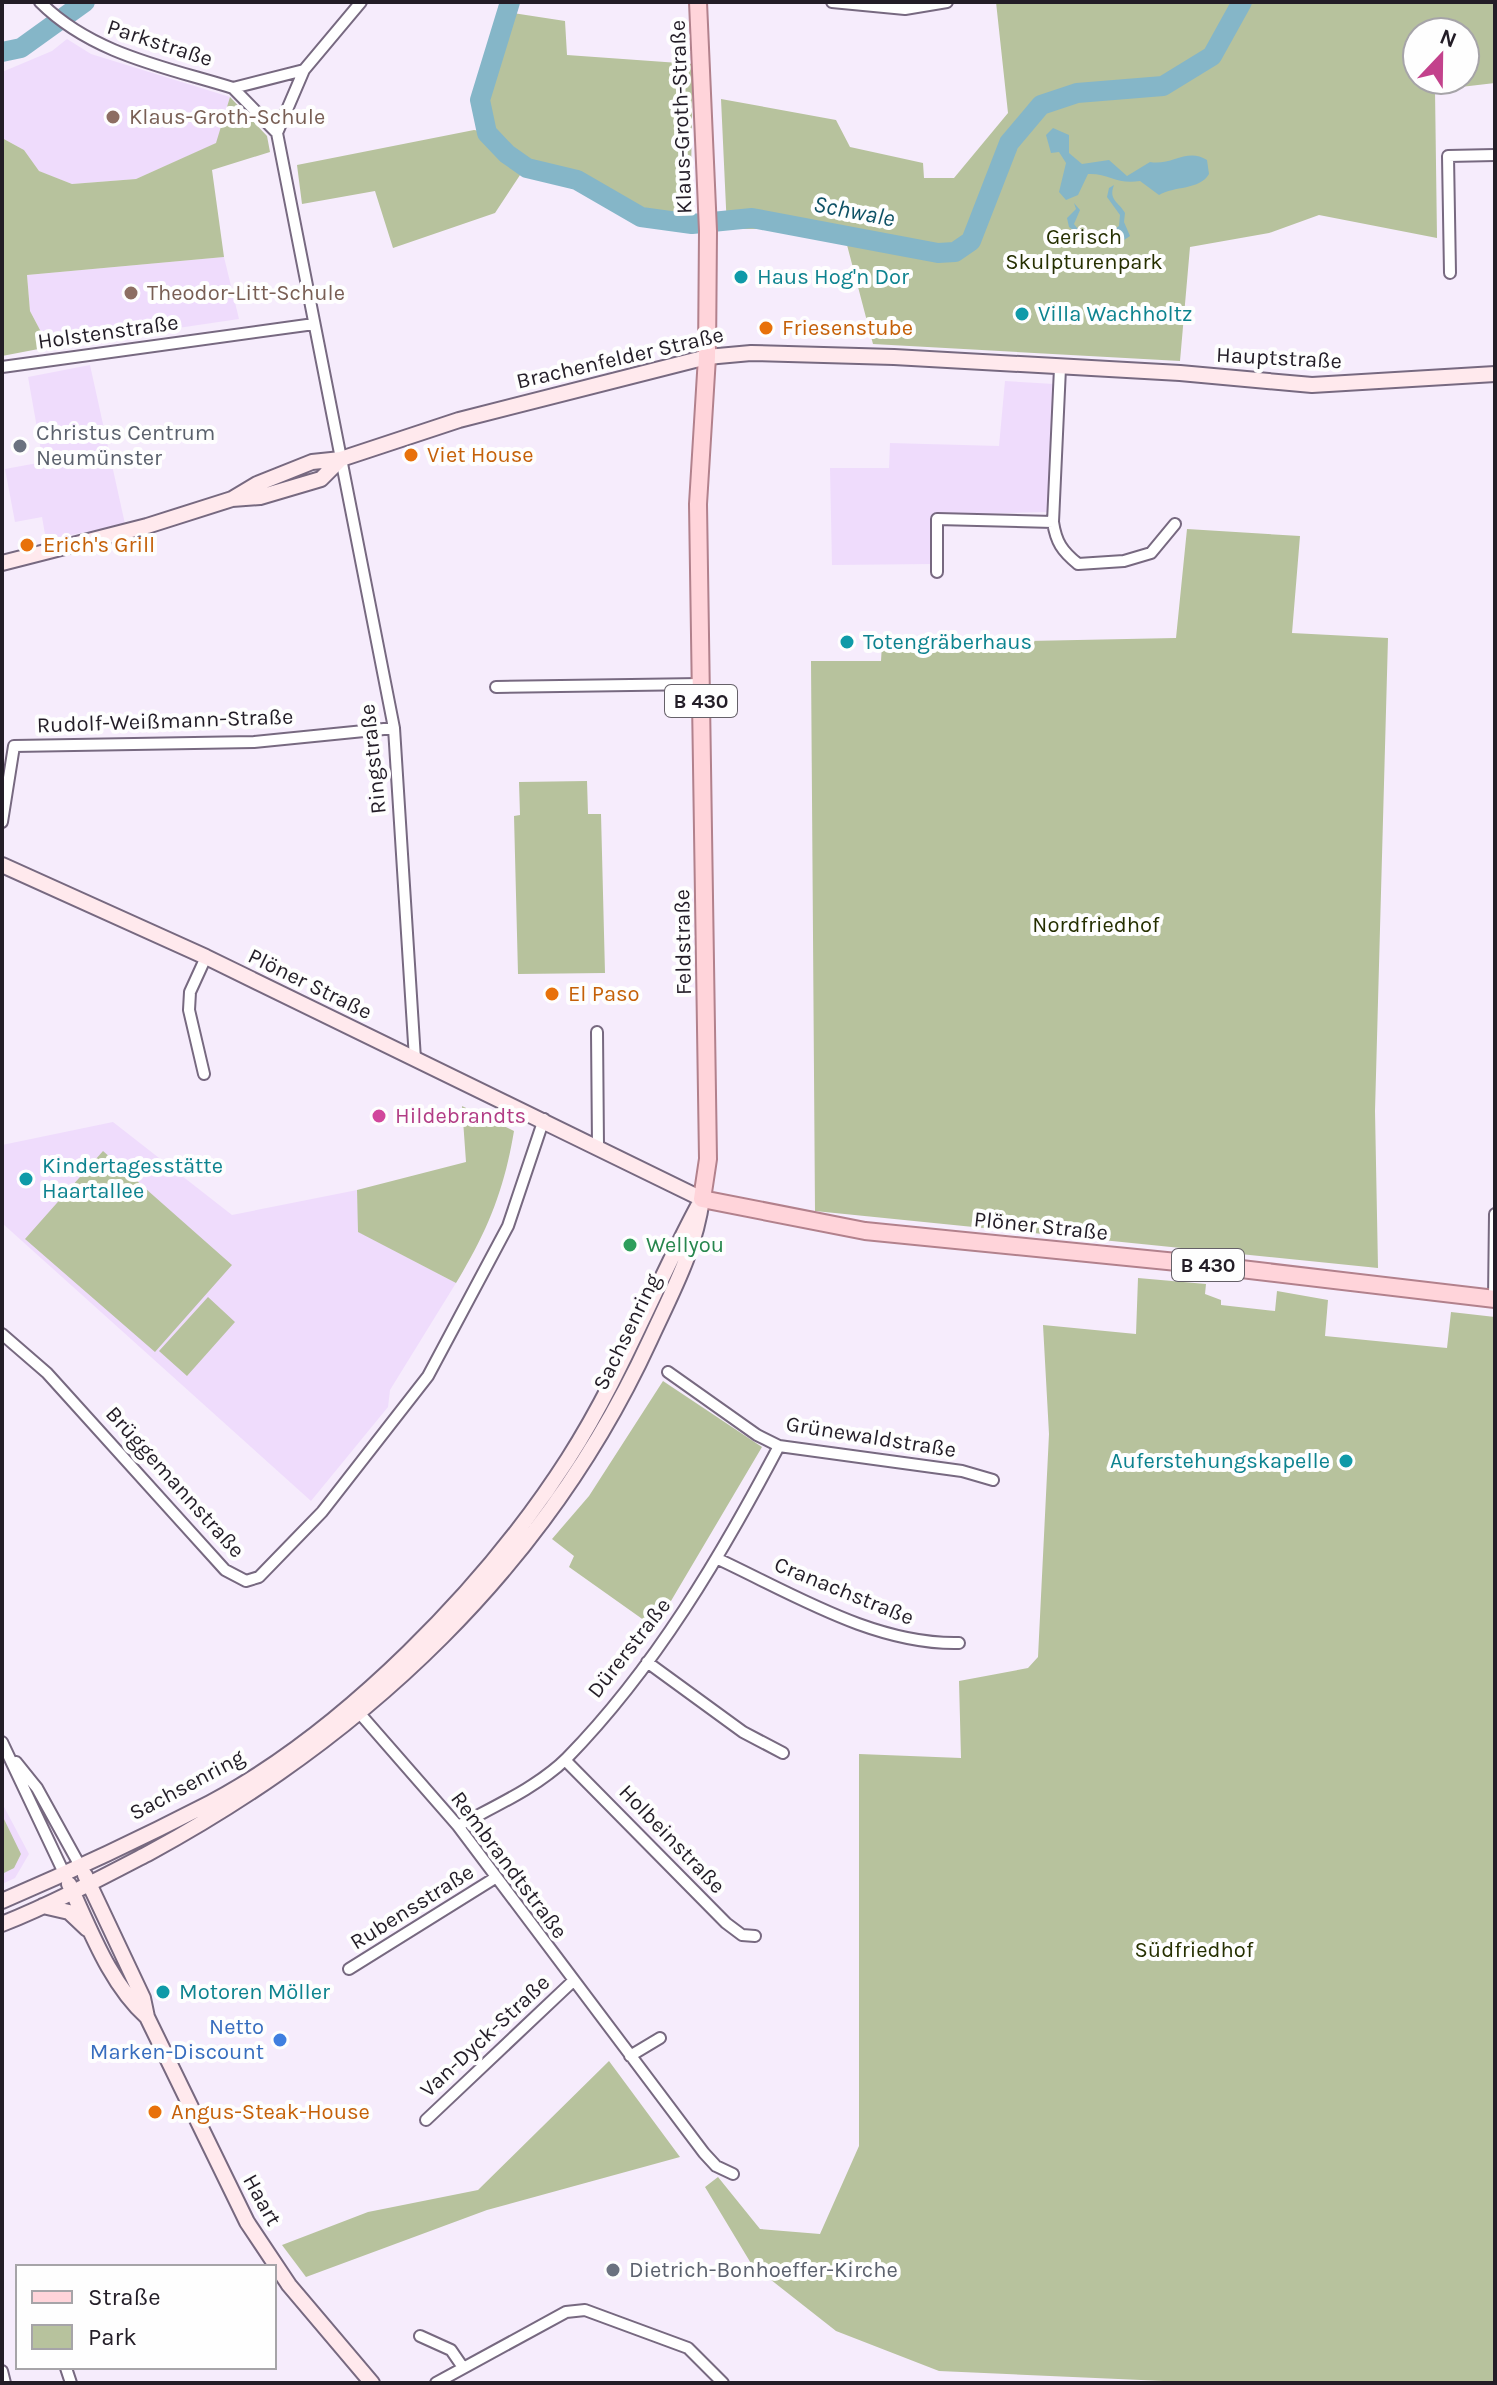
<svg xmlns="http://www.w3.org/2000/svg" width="1497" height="2385" font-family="Karla,sans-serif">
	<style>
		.built { fill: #efdcfc }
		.green { fill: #b7c29d; fill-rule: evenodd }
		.water { fill: #85b6c8 }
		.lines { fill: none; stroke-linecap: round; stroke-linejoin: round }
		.river { stroke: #85b6c8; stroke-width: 20 }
		.street-casing { stroke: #776980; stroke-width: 14 }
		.secondary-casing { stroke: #776980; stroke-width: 18 }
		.primary-casing { stroke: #b2818c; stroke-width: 20 }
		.street { stroke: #fff; stroke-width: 10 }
		.secondary { stroke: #ffe9ed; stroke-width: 14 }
		.primary { stroke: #ffd4da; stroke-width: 16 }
		.education-dot { fill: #8d6e63; stroke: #fefefe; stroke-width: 3 }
		.culture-dot { fill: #0f9aa8; stroke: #fefefe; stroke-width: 3 }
		.food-dot { fill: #e8710a; stroke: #fefefe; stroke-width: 3 }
		.worship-dot { fill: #6b7280; stroke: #fefefe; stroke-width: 3 }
		.hotel-dot { fill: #d1479c; stroke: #fefefe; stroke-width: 3 }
		.leisure-dot { fill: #2e9e5b; stroke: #fefefe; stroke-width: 3 }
		.shop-dot { fill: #3f7fe0; stroke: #fefefe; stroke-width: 3 }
		.labels { text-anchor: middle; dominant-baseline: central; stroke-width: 8; stroke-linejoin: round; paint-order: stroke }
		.shield { fill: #fefefe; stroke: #656068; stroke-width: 2 }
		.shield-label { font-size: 20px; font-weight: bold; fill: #231d27 }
		.street-label { font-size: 22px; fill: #231d27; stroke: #fefefe }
		.education-label { font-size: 22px; fill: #785e54; stroke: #fefefe; text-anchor: start }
		.park-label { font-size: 22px; fill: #252f00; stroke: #fefefe }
		.culture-label { font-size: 22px; fill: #0d838f; stroke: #fefefe; text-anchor: start }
		.food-label { font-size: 22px; fill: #c56008; stroke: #fefefe; text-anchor: start }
		.worship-label { font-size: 22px; fill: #5b616d; stroke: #fefefe; text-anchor: start }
		.hotel-label { font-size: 22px; fill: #b23c85; stroke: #fefefe; text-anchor: start }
		.leisure-label { font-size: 22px; fill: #27864d; stroke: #fefefe; text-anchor: start }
		.shop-label { font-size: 22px; fill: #366cbe; stroke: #fefefe; text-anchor: end }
		.water-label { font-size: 24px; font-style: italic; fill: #0f5266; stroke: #fefefe }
	</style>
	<rect width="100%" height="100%" fill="#f6ecfc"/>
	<path class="built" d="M 67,39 L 91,54 L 230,97 L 217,143 L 136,179 L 72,184 L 38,171 L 24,150 L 2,138 L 2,72 L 52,51 Z
		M 224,257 L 239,319 L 49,347 L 30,311 L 27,275 Z
		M 90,365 L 125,524 L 46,540 L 42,517 L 15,522 L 5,469 L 43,462 L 28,377 Z
		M 1005,381 L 1054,384 L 1048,512 L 933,515 L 933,564 L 832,565 L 830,468 L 889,468 L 890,443 L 999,446 Z
		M 113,1122 L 232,1215 L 357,1190 L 359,1232 L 456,1283 L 390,1390 L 388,1407 L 311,1501 L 2,1223 L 2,1145 Z
		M 2,1803 L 29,1854 L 15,1878 L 2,1884 Z"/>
	<path class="green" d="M 996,2 L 1495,2 L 1495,83 L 1435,90 L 1437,238 L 1319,215 L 1269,233 L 1190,247 L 1180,361 L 873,344 L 847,245 L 768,229 L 727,229 L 721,99 L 836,120 L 850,147 L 923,163 L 924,178 L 954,178 L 1008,113 ZM 1417,32 L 1465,32 L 1465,80 L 1417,80 Z
		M 507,12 L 565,21 L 567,55 L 693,64 L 690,230 L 633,221 L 574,182 L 522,172 L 495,213 L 393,248 L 375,191 L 302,204 L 297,165 L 474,130 L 487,132 L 480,100 Z
		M 230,97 L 267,136 L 270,152 L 212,170 L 224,257 L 27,275 L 30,311 L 49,347 L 2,356 L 2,138 L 24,150 L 39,171 L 72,184 L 136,179 L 216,143 Z
		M 1187,529 L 1300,536 L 1292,633 L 1388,638 L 1375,1111 L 1378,1268 L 815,1211 L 811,661 L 881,661 L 882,644 L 1176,638 Z
		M 587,781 L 588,814 L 601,814 L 605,973 L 518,974 L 514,816 L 520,815 L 519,782 Z
		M 462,1106 L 514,1131 C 504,1191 487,1232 456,1283 L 358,1232 L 357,1190 L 466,1162 Z
		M 103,1151 L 232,1265 L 155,1352 L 25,1239 Z
		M 1138,1278 L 1206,1284 L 1205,1294 L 1221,1300 L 1221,1305 L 1275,1311 L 1277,1291 L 1328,1300 L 1325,1336 L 1447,1348 L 1451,1312 L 1495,1317 L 1495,2383 L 1209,2383 L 939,2371 L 836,2331 L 752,2265 L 705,2187 L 718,2177 L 760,2229 L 820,2234 L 859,2146 L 859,1754 L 961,1758 L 959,1681 L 1028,1668 L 1038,1657 L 1049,1434 L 1043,1325 L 1136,1334 Z
		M 208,1297 L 235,1322 L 187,1376 L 159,1351 Z
		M 663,1381 L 762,1447 L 655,1628 L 569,1567 L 574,1556 L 552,1539 L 589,1496 Z
		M 2,1815 L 21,1854 L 14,1868 L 2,1874 Z
		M 609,2061 L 680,2157 L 487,2210 L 306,2277 L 282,2245 L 368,2212 L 478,2190 Z"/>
	<path class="water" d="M 1053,128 L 1069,135 L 1069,153 L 1082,164 L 1109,160 L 1127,176 L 1150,162 C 1172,166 1187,147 1207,160 L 1209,174 C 1200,190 1174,186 1159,195 L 1140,181 C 1117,185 1109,173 1088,174 L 1078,195 L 1066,200 L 1059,192 L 1066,163 L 1059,152 L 1051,153 L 1046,135 Z
		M 1114,185 C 1108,200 1119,202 1125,213 L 1124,222 L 1130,236 L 1115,246 L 1093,243 L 1069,227 L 1067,218 L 1076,209 L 1074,203 L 1080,210 L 1074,224 C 1085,240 1106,236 1119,226 L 1120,215 L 1107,197 L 1109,188 Z"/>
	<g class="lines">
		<path class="river" d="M 510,2 L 480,100 L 487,133 L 507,154 L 527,168 L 577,180 L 641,217 L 692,224 L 752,218 L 938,253 L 955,252 L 971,241 L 1009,143 L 1041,105 L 1077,93 L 1163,86 L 1212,56 L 1242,2
			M 2,52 L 21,48 L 85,2"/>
		<g class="street-casing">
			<path id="street" d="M 40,2 C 92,54 165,67 233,88
				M 361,2 L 304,70 L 277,133 L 394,728 L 415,1059
				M 832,2 L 905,9 L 947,2
				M 277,133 L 233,88 L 304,70
				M 1450,273 L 1448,156 L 1495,155
				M 2,367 L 314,324
				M 1060,368 L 1053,522 C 1056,542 1062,551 1078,564 L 1124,561 L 1151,553 L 1175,524
				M 937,572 L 937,519 L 1053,522
				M 496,687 L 701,684
				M 2,822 L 14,746 L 254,742 L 394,728
				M 597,1032 L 598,1146
				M 204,1074 L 189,1010 L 190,992 L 206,957
				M 1494,1299 L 1495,1214
				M 2,1334 L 47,1373 L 225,1570 L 246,1581 L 259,1577 L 322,1512 L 428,1376 L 508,1226 L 544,1119
				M 668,1372 L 757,1435 L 779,1446 L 962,1471 L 993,1480
				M 718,1559 C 793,1594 875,1645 959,1643
				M 647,1662 L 743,1732 L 783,1753
				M 355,1708 L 458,1826 L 704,2153 L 716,2166 L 733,2174
				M 2,1742 L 64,1873
				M 565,1760 L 726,1923 L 742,1935 L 755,1936
				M 16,1762 L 37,1788 L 79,1864
				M 458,1826 C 493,1807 538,1787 567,1758 C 655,1668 721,1556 779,1446
				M 349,1969 L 495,1878
				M 630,2056 L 660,2038
				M 426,2120 L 572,1982
				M 420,2336 L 451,2350 L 462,2366
				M 66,2368 L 71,2383
				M 2,2371 L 5,2383
				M 436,2383 L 566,2312 L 585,2310 L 688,2348 L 723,2383"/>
		</g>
		<g class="secondary-casing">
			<path id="secondary" d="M 232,499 L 257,484 L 312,462 L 341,459 L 459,420 L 707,357 L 751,353 L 894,357 L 1180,373 L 1312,385 L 1495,374
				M 2,563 L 147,526 L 232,499 L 260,497 L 321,479 L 341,459
				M 2,865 L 206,957 L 702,1199
				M 85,1875 L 143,1998 L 147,2017 L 247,2222 L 289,2285 L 372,2383
				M 69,1884 C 90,1929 110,1984 147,2017
				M 2,1901 C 72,1871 142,1838 210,1803 C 345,1731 486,1587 568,1459 C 620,1378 653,1290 698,1206
				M 43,1906 L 69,1912 L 87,1929
				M 2,1924 C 52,1904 101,1878 149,1853 C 366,1735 546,1566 650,1340 C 672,1292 695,1251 702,1199"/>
		</g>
		<g class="primary-casing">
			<path id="primary" d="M 698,2 L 708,231 L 707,357 L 698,504 L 708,1159 L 702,1199 L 865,1231 L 1207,1265 L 1495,1299"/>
		</g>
		<use href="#street" class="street"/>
		<use href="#secondary" class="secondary"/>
		<use href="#primary" class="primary"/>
	</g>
	<g class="education-dot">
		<circle cx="113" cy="117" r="8"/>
		<circle cx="131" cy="293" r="8"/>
	</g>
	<g class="culture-dot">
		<circle cx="741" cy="277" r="8"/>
		<circle cx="1022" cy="314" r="8"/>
		<circle cx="847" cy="642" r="8"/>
		<circle cx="26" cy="1179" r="8"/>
		<circle cx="1346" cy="1461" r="8"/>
		<circle cx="163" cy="1992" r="8"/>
	</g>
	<g class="food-dot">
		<circle cx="766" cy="328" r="8"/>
		<circle cx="411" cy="455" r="8"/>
		<circle cx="27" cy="545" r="8"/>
		<circle cx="552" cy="994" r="8"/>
		<circle cx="155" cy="2112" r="8"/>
	</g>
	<g class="worship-dot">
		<circle cx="20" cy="446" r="8"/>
		<circle cx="613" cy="2270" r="8"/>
	</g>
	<circle class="hotel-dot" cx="379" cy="1116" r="8"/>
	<circle class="leisure-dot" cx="630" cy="1245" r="8"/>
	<circle class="shop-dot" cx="280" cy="2040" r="8"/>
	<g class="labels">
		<g class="shield">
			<rect x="665" y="685" width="72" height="32" rx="6"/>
			<rect x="1172" y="1249" width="72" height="32" rx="6"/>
		</g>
		<g class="shield-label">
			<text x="701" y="701">B 430</text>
			<text x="1208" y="1265">B 430</text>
		</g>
		<g class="street-label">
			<text transform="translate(160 43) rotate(18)">Parkstraße</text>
			<text transform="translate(681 117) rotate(-92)">Klaus-Groth-Straße</text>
			<text transform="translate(108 332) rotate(-8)">Holstenstraße</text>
			<text transform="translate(620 358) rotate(-13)">Brachenfelder Straße</text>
			<text transform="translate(1279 358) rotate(3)">Hauptstraße</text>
			<text transform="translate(165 721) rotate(-2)">Rudolf-Weißmann-Straße</text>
			<text transform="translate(373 759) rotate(-96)">Ringstraße</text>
			<text transform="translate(683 942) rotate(-91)">Feldstraße</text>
			<text transform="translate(310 984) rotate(26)">Plöner Straße</text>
			<text transform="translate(1041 1226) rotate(6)">Plöner Straße</text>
			<text transform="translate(627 1332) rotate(-64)">Sachsenring</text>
			<text transform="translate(871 1437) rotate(9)">Grünewaldstraße</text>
			<text transform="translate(175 1482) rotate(48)">Brüggemannstraße</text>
			<text transform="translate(844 1591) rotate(22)">Cranachstraße</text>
			<text transform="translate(629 1648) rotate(-52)">Dürerstraße</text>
			<text transform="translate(187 1785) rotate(-28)">Sachsenring</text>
			<text transform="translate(672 1839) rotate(46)">Holbeinstraße</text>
			<text transform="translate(509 1865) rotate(53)">Rembrandtstraße</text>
			<text transform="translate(412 1907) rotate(-32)">Rubensstraße</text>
			<text transform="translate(485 2036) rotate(-43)">Van-Dyck-Straße</text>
			<text transform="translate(262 2200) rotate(61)">Haart</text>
		</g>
		<g class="education-label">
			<text x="129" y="117">Klaus-Groth-Schule</text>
			<text x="147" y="293">Theodor-Litt-Schule</text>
		</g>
		<g class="park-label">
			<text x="1084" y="237">Gerisch<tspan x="1084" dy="25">Skulpturenpark</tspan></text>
			<text x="1096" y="925">Nordfriedhof</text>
			<text x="1194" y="1950">Südfriedhof</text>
		</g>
		<g class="culture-label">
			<text x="757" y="277">Haus Hog'n Dor</text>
			<text x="1038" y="314">Villa Wachholtz</text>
			<text x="863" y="642">Totengräberhaus</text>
			<text x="42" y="1166">Kindertagesstätte<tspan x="42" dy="25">Haartallee</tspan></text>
			<text x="1330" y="1461" text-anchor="end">Auferstehungskapelle</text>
			<text x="179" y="1992">Motoren Möller</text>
		</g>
		<g class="food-label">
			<text x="782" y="328">Friesenstube</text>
			<text x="427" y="455">Viet House</text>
			<text x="43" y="545">Erich's Grill</text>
			<text x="568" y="994">El Paso</text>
			<text x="171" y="2112">Angus-Steak-House</text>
		</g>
		<g class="worship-label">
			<text x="36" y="433">Christus Centrum<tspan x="36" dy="25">Neumünster</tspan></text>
			<text x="629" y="2270">Dietrich-Bonhoeffer-Kirche</text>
		</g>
		<g class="hotel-label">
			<text x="395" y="1116">Hildebrandts</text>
		</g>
		<g class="leisure-label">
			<text x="646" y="1245">Wellyou</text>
		</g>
		<g class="shop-label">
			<text x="264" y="2027">Netto<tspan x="264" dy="25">Marken-Discount</tspan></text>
		</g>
		<g class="water-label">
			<text transform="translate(854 211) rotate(11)">Schwale</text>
		</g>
	</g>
	<rect width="1497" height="2385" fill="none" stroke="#231d27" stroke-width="8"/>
	<rect x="16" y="2265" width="260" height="104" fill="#fefefe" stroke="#a6a4a8" stroke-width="2"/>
	<rect x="32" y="2291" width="40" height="12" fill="#ffd4da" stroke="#a6a4a8" stroke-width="2"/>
	<text x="88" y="2305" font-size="24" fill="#231d27">Straße</text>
	<rect x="32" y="2325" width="40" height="24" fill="#b7c29d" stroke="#a6a4a8" stroke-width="2"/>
	<text x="88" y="2345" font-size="24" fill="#231d27">Park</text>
	<g transform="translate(1441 56) rotate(22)"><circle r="38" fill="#fefefe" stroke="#a6a4a8" stroke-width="2"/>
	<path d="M0-6L14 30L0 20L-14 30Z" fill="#c3428c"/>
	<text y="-12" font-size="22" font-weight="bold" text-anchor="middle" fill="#231d27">N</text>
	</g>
</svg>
